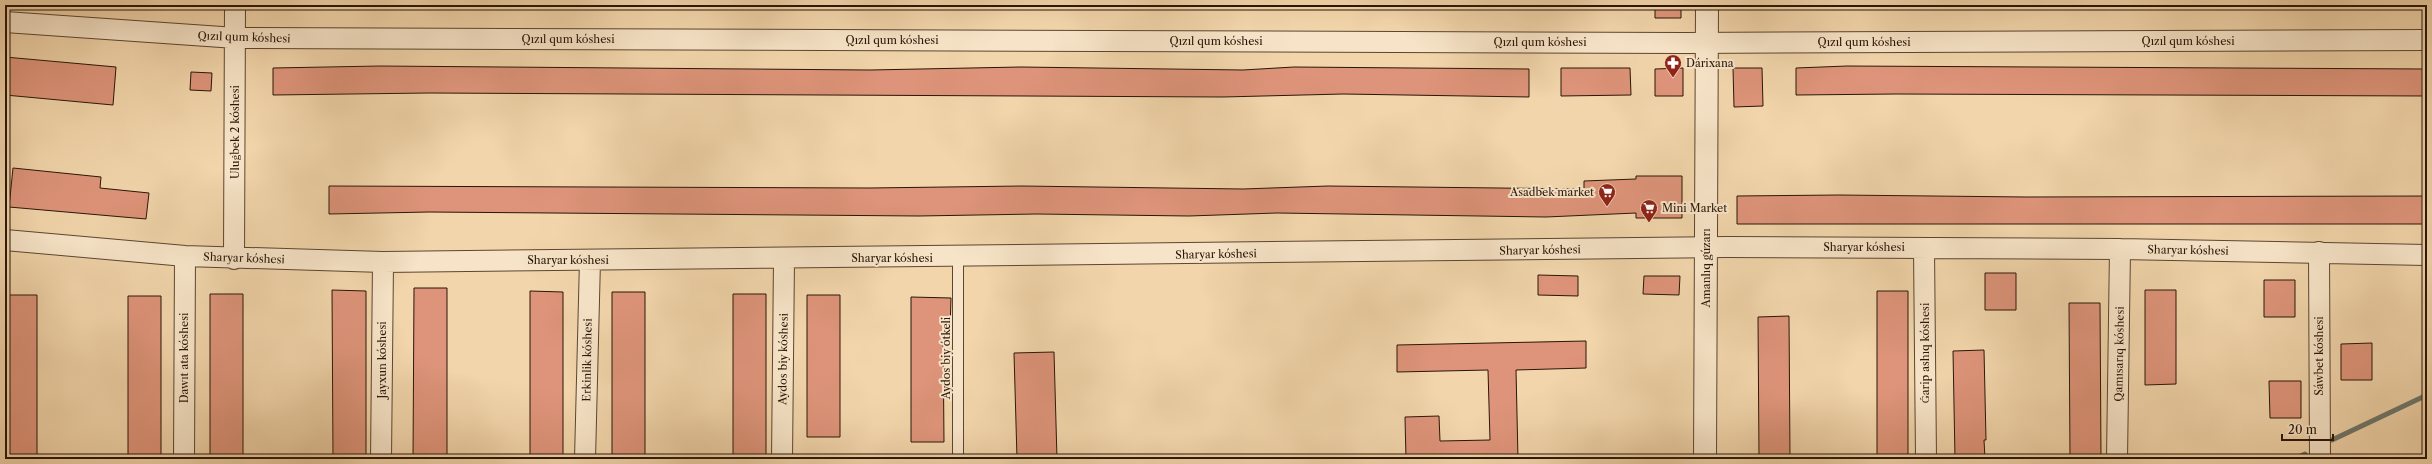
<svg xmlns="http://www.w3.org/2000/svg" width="2432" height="464" font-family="'Libre Caslon Text',serif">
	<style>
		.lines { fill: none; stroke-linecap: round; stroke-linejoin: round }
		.stream { stroke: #6e776c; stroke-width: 5 }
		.building { fill: #de947a; stroke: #291607 }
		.service-casing { stroke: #5b4630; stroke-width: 12 }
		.minor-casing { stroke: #5b4630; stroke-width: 22 }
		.tertiary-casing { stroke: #5b4630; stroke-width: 24 }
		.service { stroke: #f7e4c8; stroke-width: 10 }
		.minor { stroke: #f7e4c8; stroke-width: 20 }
		.tertiary { stroke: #f7e4c8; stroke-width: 22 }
		.labels { text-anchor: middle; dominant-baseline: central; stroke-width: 4; stroke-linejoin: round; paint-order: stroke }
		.street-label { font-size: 11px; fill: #291607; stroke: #f7e4c8 }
		.poi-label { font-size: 11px; fill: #291607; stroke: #f7e4c8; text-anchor: start }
	</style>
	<rect width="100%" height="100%" fill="#f2d5ab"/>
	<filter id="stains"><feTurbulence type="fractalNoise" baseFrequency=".005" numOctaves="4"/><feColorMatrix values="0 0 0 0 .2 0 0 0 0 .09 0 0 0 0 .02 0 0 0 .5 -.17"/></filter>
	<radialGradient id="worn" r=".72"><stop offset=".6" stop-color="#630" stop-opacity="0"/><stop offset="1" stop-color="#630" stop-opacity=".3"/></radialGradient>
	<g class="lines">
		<path class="stream" d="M 2332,440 L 2427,395
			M 2294,459 L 2305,454"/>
	</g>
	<path class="building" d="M 1655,5 L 1681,5 L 1681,18 L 1655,18 Z
		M 5,57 L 116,67 L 113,105 L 5,95 Z
		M 380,66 L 870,70 L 1021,67 L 1243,70 L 1294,67 L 1529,69 L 1529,97 L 1343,94 L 1223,97 L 429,93 L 273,95 L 273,68 Z
		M 1847,66 L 2427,69 L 2427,96 L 1896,94 L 1796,95 L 1796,68 Z
		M 1561,68 L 1630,68 L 1631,95 L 1561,96 Z
		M 1683,68 L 1683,96 L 1655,96 L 1655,69 Z
		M 1733,68 L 1762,68 L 1763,106 L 1734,107 Z
		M 191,72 L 212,73 L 211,91 L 190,90 Z
		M 13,168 L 101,177 L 100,188 L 149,193 L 146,219 L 9,207 Z
		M 1636,176 L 1682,176 L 1682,218 L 1636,218 L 1636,213 L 1546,217 L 1277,213 L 1189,216 L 1037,214 L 919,216 L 429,212 L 329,214 L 329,186 L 870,188 L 1022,186 L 1243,189 L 1328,186 L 1584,189 L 1584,181 L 1636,179 Z
		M 1839,195 L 2026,197 L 2427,196 L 2427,224 L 1737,224 L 1737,196 Z
		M 1985,273 L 2016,273 L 2016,310 L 1985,310 Z
		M 1538,275 L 1578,276 L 1578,296 L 1538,295 Z
		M 1644,276 L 1680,276 L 1679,295 L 1643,294 Z
		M 2264,280 L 2295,280 L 2295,317 L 2264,317 Z
		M 414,288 L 447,288 L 447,459 L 413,459 Z
		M 332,290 L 366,291 L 366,459 L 333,459 Z
		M 2145,290 L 2176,290 L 2176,384 L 2145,385 Z
		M 530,291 L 563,292 L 563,459 L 530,459 Z
		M 1877,291 L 1908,291 L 1908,459 L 1877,459 Z
		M 612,292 L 645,292 L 645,459 L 612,459 Z
		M 210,294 L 243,294 L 243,459 L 210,459 Z
		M 733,294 L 766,294 L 766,459 L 733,459 Z
		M 5,295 L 37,295 L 37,459 L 5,459 Z
		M 807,295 L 840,295 L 840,437 L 807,437 Z
		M 128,296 L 161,296 L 161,459 L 128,459 Z
		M 911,297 L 951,298 L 950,330 L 943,329 L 944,442 L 911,442 Z
		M 2069,303 L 2100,303 L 2101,459 L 2070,459 Z
		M 1789,316 L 1790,459 L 1759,459 L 1758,317 Z
		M 1586,341 L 1586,368 L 1516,370 L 1518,459 L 1490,459 L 1490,457 L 1406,459 L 1405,417 L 1439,416 L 1440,441 L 1490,440 L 1488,370 L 1397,372 L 1397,345 Z
		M 2372,343 L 2372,380 L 2341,380 L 2341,344 Z
		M 1984,350 L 1986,440 L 1984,440 L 1985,459 L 1955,459 L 1953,351 Z
		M 1054,352 L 1057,459 L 1017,459 L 1014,353 Z
		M 2269,381 L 2301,381 L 2301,418 L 2270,418 Z"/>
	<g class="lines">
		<g class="service-casing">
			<path id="service" d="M 958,257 L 958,459"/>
		</g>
		<g class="minor-casing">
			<path id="minor" d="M 5,22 L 236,38 L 1685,43 L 2427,40
				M 5,240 L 185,256 L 383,262 L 1727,247 L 2120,249 L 2427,255
				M 1924,248 L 1926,459
				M 2319,252 L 2320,459
				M 234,259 L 235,5
				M 184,459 L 185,256
				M 381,459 L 383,262
				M 585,459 L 590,260
				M 782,459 L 784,259
				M 2117,459 L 2120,249"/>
		</g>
		<g class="tertiary-casing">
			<path id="tertiary" d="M 1705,459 L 1707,5"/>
		</g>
		<use href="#service" class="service"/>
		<use href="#minor" class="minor"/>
		<use href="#tertiary" class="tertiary"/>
	</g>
	<defs>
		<g id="pharmacy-pin" transform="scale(0.9)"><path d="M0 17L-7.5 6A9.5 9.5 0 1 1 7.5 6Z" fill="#8f2418" stroke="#f7e4c8"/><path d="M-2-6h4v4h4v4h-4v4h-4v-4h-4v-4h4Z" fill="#fff"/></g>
		<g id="supermarket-pin" transform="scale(0.9)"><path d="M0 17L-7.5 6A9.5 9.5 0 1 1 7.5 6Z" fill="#8f2418" stroke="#f7e4c8"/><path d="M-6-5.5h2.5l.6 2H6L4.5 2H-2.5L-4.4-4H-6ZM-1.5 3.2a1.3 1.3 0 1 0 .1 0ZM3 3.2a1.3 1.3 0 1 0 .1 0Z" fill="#fff"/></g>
	</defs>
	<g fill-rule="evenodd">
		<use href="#pharmacy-pin" x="1673" y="63"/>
		<use href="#supermarket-pin" x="1607" y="192"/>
		<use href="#supermarket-pin" x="1649" y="208"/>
	</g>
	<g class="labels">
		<g class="street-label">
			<text transform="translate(244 37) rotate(2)">Qızıl qum kóshesi</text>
			<text x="568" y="39">Qızıl qum kóshesi</text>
			<text x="892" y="40">Qızıl qum kóshesi</text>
			<text x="1216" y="41">Qızıl qum kóshesi</text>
			<text x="2188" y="41">Qızıl qum kóshesi</text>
			<text x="1540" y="42">Qızıl qum kóshesi</text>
			<text x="1864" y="42">Qızıl qum kóshesi</text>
			<text transform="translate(235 132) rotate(-90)">Uluǵbek 2 kóshesi</text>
			<text x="1864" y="247">Sharyar kóshesi</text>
			<text transform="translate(1540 250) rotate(-1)">Sharyar kóshesi</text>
			<text transform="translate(2188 250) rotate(1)">Sharyar kóshesi</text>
			<text transform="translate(1216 254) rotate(-1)">Sharyar kóshesi</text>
			<text transform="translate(244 258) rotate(2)">Sharyar kóshesi</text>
			<text x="892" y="258">Sharyar kóshesi</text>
			<text x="568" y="260">Sharyar kóshesi</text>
			<text transform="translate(1706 268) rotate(-90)">Amanlıq gúzarı</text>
			<text transform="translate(1925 353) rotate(-90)">Ǵarip ashıq kóshesi</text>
			<text transform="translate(2119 354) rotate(-89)">Qamısarıq kóshesi</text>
			<text transform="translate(2319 356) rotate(-90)">Sáwbet kóshesi</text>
			<text transform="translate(184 358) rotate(-90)">Dawıt ata kóshesi</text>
			<text transform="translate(946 358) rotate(-90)">Aydos biy ótkeli</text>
			<text transform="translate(783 359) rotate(-89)">Aydos biy kóshesi</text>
			<text transform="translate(382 360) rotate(-90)">Jayxun kóshesi</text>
			<text transform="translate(587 360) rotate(-89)">Erkinlik kóshesi</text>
		</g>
		<g class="poi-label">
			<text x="1686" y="63">Dárixana</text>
			<text x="1594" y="192" text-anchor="end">Asadbek market</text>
			<text x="1662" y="208">Mini Market</text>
		</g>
	</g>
	<rect width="2432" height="464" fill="none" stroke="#f2d5ab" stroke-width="20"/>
	<rect x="6" y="6" width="2420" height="452" fill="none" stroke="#291607" stroke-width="2"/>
	<rect x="10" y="10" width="2412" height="444" fill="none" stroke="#291607"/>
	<path d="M2282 434v6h51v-6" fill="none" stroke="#291607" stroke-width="2"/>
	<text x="2288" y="434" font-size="12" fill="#291607" stroke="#f7e4c8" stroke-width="3" paint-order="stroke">20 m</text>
	<rect width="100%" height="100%" filter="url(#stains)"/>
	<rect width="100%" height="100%" fill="url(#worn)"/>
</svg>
